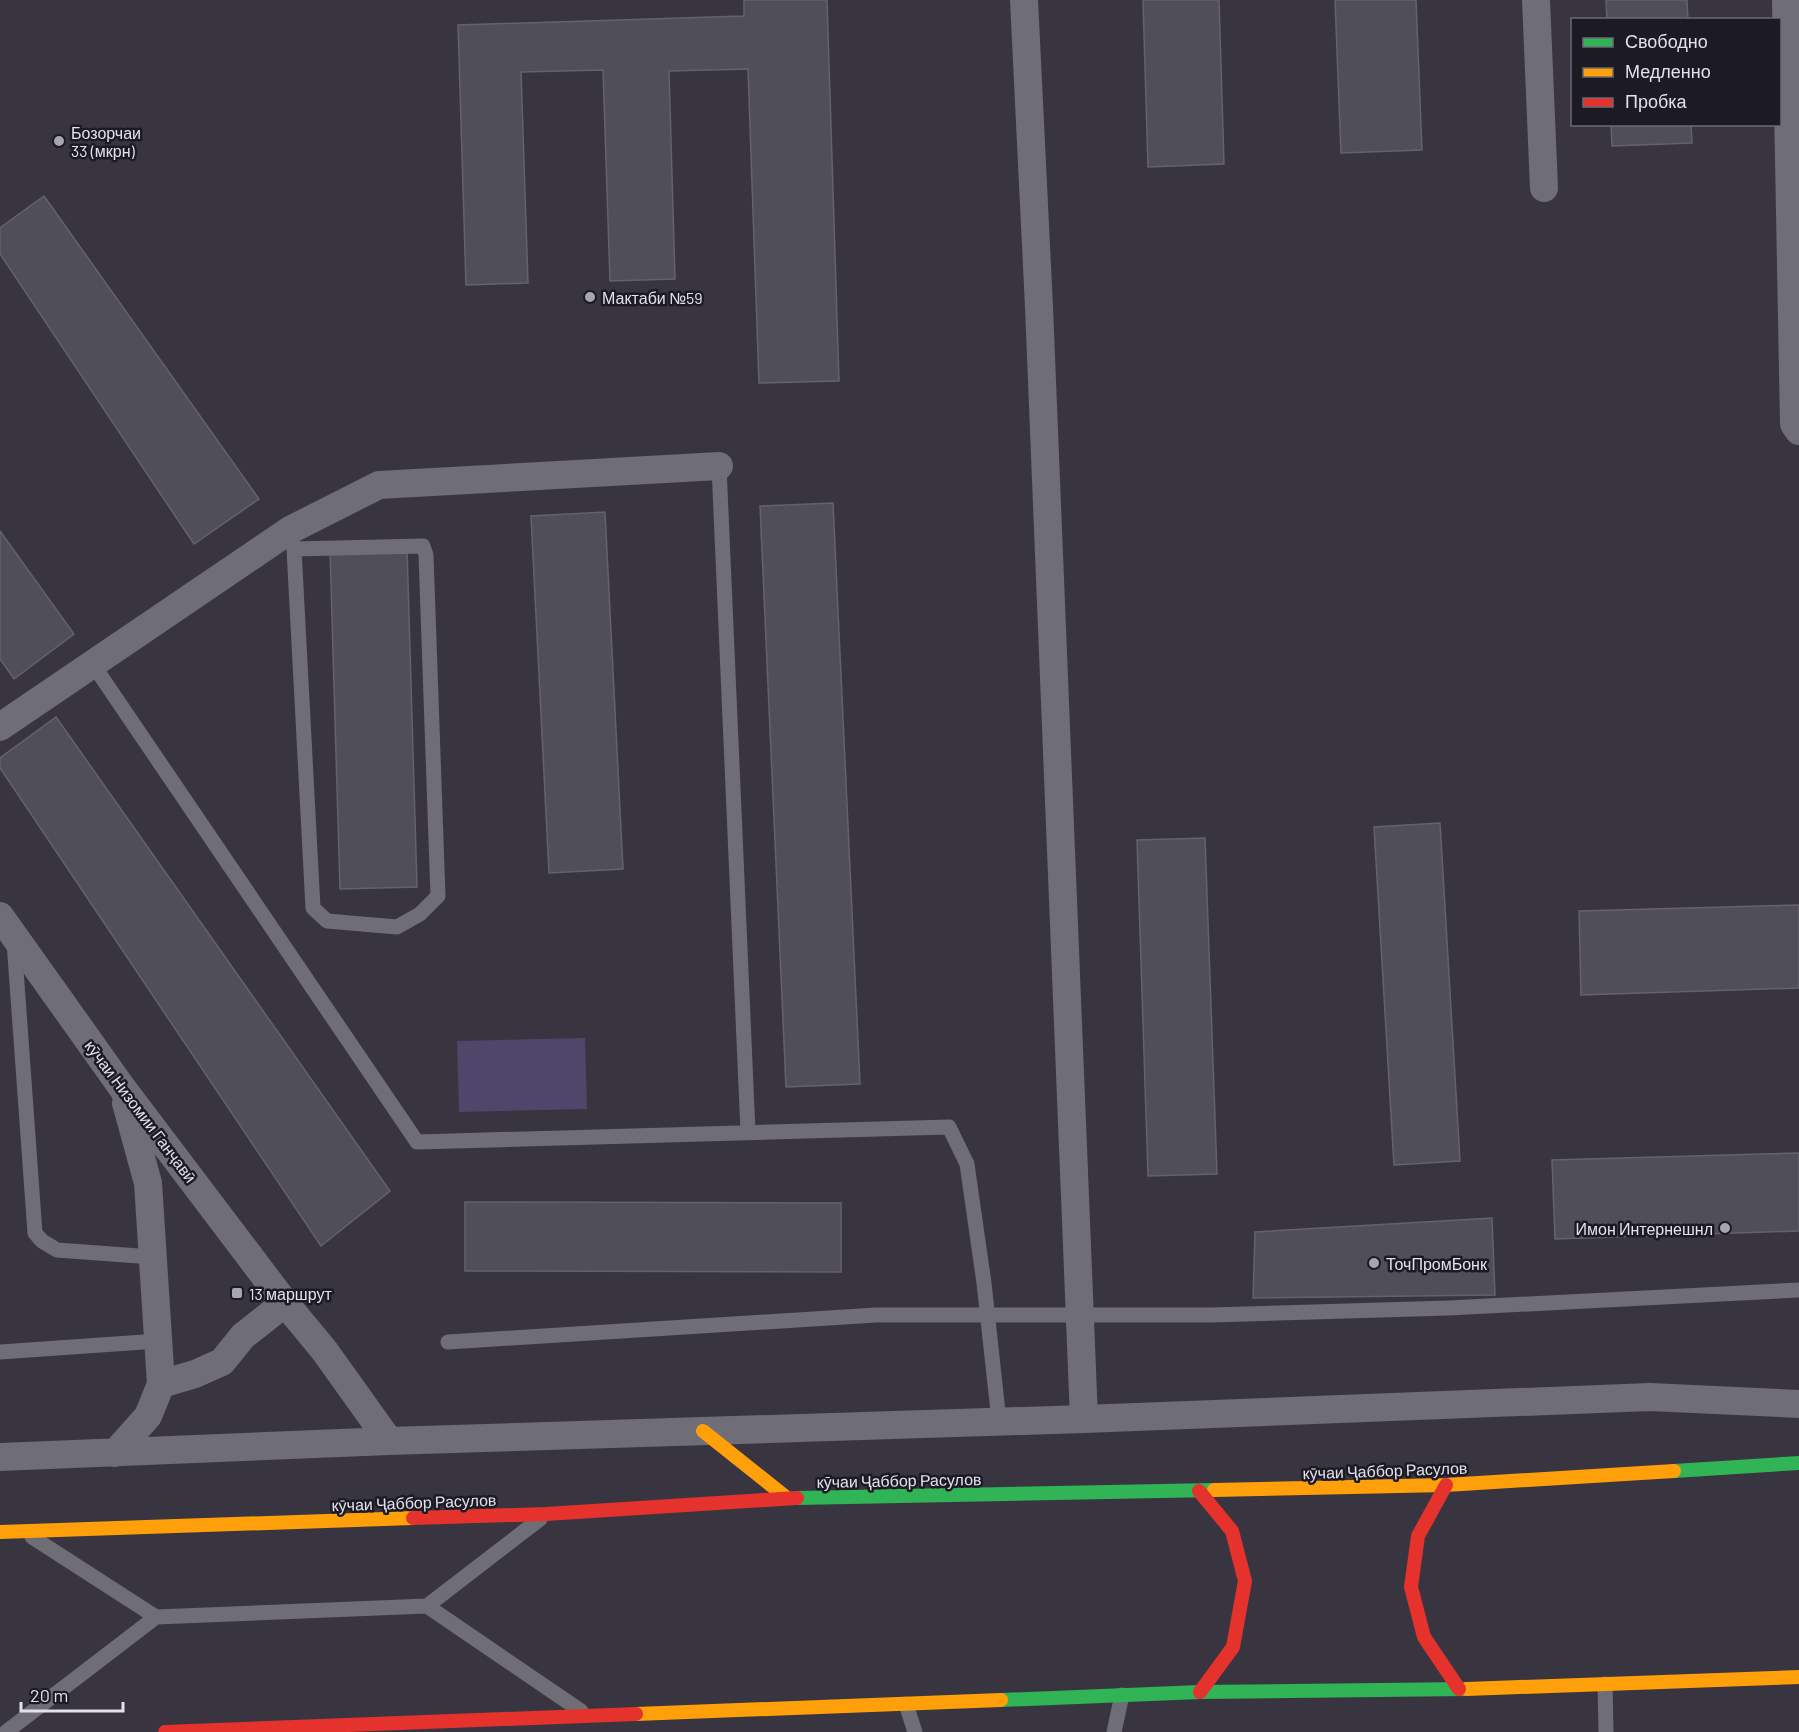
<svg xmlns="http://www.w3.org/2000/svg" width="1799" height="1732" font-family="Barlow,sans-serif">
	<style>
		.green { fill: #4e476a }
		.building { fill: #504e56; stroke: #64626b; stroke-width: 1.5 }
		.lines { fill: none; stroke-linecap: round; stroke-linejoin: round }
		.lane { stroke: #6f6d76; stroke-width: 15 }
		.street { stroke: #6f6d76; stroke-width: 28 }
		.fast { stroke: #30b455; stroke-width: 14 }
		.slow { stroke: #ff9f0a; stroke-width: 14 }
		.jam { stroke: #e5322d; stroke-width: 14 }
		.poi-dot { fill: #a7a5b0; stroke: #1c1b23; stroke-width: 2 }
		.labels { text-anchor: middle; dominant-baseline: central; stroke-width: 5; stroke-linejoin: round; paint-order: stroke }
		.poi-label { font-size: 16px; fill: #e3e1ed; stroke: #1c1b23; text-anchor: start }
		.street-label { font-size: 16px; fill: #e3e1ed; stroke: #1c1b23 }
	</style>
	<rect width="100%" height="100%" fill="#383540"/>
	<path class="green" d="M 585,1038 L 587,1109 L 459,1112 L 457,1041 Z"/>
	<path class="building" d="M 744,0 L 827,0 L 839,381 L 759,383 L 748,69 L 669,71 L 675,279 L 610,281 L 603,70 L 521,72 L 528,283 L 466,285 L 458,25 L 744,16 Z
		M 1143,0 L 1219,0 L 1224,164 L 1148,167 Z
		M 1335,0 L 1416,0 L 1422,150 L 1341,153 Z
		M 1606,0 L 1687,0 L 1688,20 L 1607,20 Z
		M 1611,124 L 1691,124 L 1692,143 L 1612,146 Z
		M 44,196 L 259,499 L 194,544 L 0,254 L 0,228 Z
		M 833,503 L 860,1084 L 786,1087 L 760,506 Z
		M 605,512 L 623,869 L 549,873 L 531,516 Z
		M 0,531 L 74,634 L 14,679 L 0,659 Z
		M 407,548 L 417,887 L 340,889 L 330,550 Z
		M 56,717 L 390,1191 L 321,1246 L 0,768 L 0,758 Z
		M 1440,823 L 1460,1161 L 1394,1165 L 1374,827 Z
		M 1205,838 L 1217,1174 L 1148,1176 L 1137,840 Z
		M 1799,905 L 1799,988 L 1581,995 L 1579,911 Z
		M 1799,1153 L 1799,1231 L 1555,1239 L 1552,1160 Z
		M 465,1202 L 841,1203 L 841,1272 L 465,1271 Z
		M 1492,1218 L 1495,1295 L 1253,1298 L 1255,1232 Z"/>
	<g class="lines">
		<path class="lane" d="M 719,466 L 748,1132
			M 290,530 L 294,549 L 313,908 L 327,921 L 397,927 L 420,914 L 438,896 L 426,555 L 423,546 L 294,549
			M 92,663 L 417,1142 L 949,1127 L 967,1164 L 984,1283 L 999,1421
			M 14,942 L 35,1233 L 42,1241 L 57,1250 L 152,1257
			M 448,1342 L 876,1315 L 1211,1315 L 1449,1308 L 1799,1290
			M 0,1352 L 158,1341
			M 32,1537 L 156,1617 L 427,1606 L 540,1519
			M 427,1606 L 581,1711
			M 1605,1684 L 1606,1732
			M 906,1704 L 915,1732
			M 6,1732 L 156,1617
			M 1114,1732 L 1122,1695"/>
		<path class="street" d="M 1024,0 L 1039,307 L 1084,1419
			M 1536,0 L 1544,188
			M 1786,0 L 1794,424 L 1799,431
			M 0,727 L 290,530 L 379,485 L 719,466
			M 0,916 L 123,1089 L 285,1303 L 324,1350 L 389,1441
			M 161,1384 L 195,1374 L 222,1362 L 243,1336 L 285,1303
			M 115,1453 L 148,1416 L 161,1384 L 148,1183 L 126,1103
			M 0,1457 L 389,1441 L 1084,1419 L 1650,1397 L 1799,1404"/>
		<path class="fast" d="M 1674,1471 L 1799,1463
			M 797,1498 L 1214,1490
			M 1001,1700 L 1200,1692 L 1467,1689"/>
		<path class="slow" d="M 703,1431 L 787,1498
			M 1214,1490 L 1446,1485 L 1674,1471
			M 0,1532 L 413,1518
			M 1467,1689 L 1799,1677
			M 636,1714 L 1001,1700"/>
		<path class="jam" d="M 1446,1485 L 1418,1536 L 1411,1587 L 1424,1637 L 1459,1689
			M 1199,1491 L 1232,1531 L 1245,1581 L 1233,1647 L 1200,1692
			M 413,1518 L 546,1514 L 797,1498
			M 165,1732 L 636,1714"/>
	</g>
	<g class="poi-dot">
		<circle cx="59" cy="141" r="6"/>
		<circle cx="590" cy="297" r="6"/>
		<circle cx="1725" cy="1228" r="6"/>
		<circle cx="1374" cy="1263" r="6"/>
		<rect x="231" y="1287" width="12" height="12" rx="3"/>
	</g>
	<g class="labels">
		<g class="poi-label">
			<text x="71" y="132">Бозорчаи<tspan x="71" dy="18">33 (мкрн)</tspan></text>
			<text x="602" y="297">Мактаби №59</text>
			<text x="1713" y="1228" text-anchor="end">Имон Интернешнл</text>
			<text x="1386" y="1263">ТочПромБонк</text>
			<text x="249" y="1293">13 маршрут</text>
		</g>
		<g class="street-label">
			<text transform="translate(141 1111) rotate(53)">кӯчаи Низомии Ганҷавӣ</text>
			<text transform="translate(1385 1470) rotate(-2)">кӯчаи Ҷаббор Расулов</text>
			<text transform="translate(899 1480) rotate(-1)">кӯчаи Ҷаббор Расулов</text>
			<text transform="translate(414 1502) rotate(-2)">кӯчаи Ҷаббор Расулов</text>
		</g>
	</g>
	<rect x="1571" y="18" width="210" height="108" fill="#1c1b23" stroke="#6c6a74" stroke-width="1.5"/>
	<rect x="1583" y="38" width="30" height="9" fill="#30b455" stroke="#6c6a74" stroke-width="1.5"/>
	<text x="1625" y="48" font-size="18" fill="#e3e1ed">Свободно</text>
	<rect x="1583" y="68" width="30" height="9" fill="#ff9f0a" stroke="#6c6a74" stroke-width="1.5"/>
	<text x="1625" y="78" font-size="18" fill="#e3e1ed">Медленно</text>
	<rect x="1583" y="98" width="30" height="9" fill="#e5322d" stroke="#6c6a74" stroke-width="1.5"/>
	<text x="1625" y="108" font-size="18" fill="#e3e1ed">Пробка</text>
	<path d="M21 1702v9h102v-9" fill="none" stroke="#e3e1ed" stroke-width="3"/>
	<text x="30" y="1702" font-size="18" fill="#e3e1ed" stroke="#1c1b23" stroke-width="4.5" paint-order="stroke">20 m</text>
</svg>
